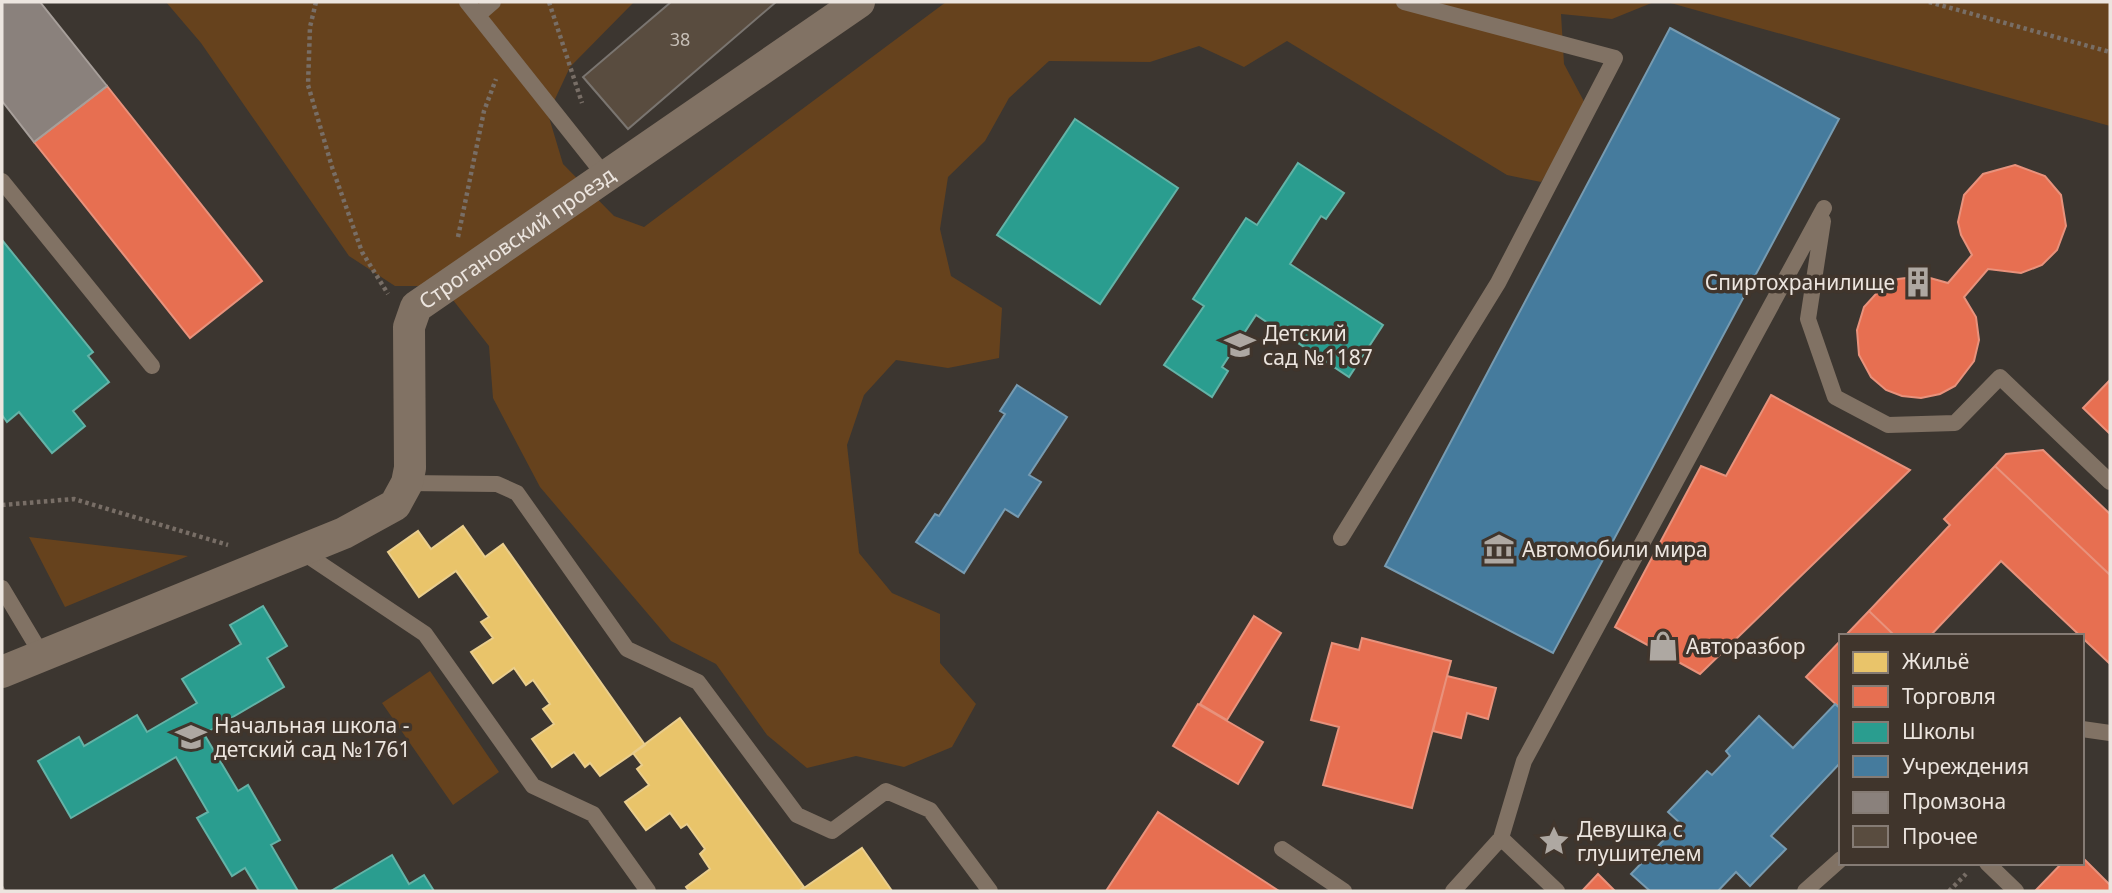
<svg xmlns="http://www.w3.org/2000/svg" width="2112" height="893" font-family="'Noto Sans',sans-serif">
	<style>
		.green { fill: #66421d }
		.homes { fill: #e9c46a; stroke: #eace8d; stroke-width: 2 }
		.shops { fill: #e76f51; stroke: #e8927c; stroke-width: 2 }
		.schools { fill: #2a9d8f; stroke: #64b3a7; stroke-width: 2 }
		.public { fill: #457b9d; stroke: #779bb1; stroke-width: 2 }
		.industry { fill: #8a817c; stroke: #a79f9a; stroke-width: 2 }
		.building { fill: #594c3f; stroke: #7a7570; stroke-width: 2 }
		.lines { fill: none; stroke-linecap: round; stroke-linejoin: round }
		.path { stroke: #786e66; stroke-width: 4.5; stroke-dasharray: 3.5 3.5; stroke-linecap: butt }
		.service { stroke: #817264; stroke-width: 16 }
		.minor { stroke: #817264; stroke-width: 32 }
		.tram { stroke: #797268; stroke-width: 2 }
		.labels { text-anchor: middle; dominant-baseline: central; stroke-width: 7; stroke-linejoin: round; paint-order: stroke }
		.number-label { font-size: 18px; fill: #c7bfb7 }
		.street-label { font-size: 21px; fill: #ece5df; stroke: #40352c }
		.poi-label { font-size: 21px; fill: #ece5df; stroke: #40352c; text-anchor: start }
	</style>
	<rect width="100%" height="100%" fill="#3c3630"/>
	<path class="green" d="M 166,2 L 634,2 L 570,67 L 548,114 L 563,164 L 614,216 L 644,227 L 946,2 L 1654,2 L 1612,19 L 1561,14 L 1564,64 L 1588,109 L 1541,182 L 1507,175 L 1287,41 L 1244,67 L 1199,46 L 1150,62 L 1049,61 L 1009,98 L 985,141 L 948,177 L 940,229 L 951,276 L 1002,308 L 999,358 L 948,368 L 896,360 L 864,395 L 847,445 L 859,553 L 892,593 L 940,614 L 940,663 L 976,704 L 952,747 L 904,767 L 856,756 L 807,768 L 767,735 L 716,664 L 671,641 L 540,487 L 493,398 L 489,346 L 442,286 L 395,286 L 349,256 L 201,43 Z
		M 1667,2 L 2110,2 L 2110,126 Z
		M 29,537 L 188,556 L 65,607 Z
		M 430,671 L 499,772 L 453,805 L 382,703 Z"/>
	<path class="homes" d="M 463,526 L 485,557 L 503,544 L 645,745 L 600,776 L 590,763 L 585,767 L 574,752 L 552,767 L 532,739 L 554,724 L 543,709 L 550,704 L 533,680 L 526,685 L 514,668 L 493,683 L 471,652 L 493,638 L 481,622 L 489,617 L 456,571 L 419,597 L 388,552 L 418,531 L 431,549 Z
		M 680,718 L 804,887 L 799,891 L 689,891 L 686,887 L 710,869 L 700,854 L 705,849 L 687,824 L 681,828 L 670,813 L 646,830 L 625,802 L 649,785 L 637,769 L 642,765 L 633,753 Z
		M 862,848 L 892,891 L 799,891 L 804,888 Z"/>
	<path class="shops" d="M 107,86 L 262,281 L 190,338 L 34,142 Z
		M 2015,165 L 2045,176 L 2061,195 L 2066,226 L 2057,250 L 2042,265 L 2021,273 L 1988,269 L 1964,297 L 1976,317 L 1979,340 L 1974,361 L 1955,386 L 1940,394 L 1921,398 L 1902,396 L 1886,390 L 1871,377 L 1859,355 L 1857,330 L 1864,307 L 1884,285 L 1898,279 L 1923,276 L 1948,283 L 1972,255 L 1961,235 L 1958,222 L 1964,195 L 1983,174 Z
		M 2110,380 L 2110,434 L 2083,408 Z
		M 1771,395 L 1910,470 L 1700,674 L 1615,627 L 1701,466 L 1726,476 Z
		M 2043,450 L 2110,514 L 2110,575 L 1995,466 L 2006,454 Z
		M 1995,466 L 2110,575 L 2110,664 L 2001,561 L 1930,636 L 1895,636 L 1869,611 L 1950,525 L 1944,519 Z
		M 1869,611 L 1895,636 L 1845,636 Z
		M 1254,616 L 1281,633 L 1227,720 L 1200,704 Z
		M 1362,638 L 1451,661 L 1412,808 L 1323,785 L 1339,727 L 1311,720 L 1332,643 L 1359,650 Z
		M 1841,640 L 1841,709 L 1806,677 Z
		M 1447,676 L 1496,688 L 1488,719 L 1467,713 L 1461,738 L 1433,731 Z
		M 1198,704 L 1263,742 L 1238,784 L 1173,746 Z
		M 1158,812 L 1279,891 L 1106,891 Z
		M 2082,857 L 2110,885 L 2110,891 L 2036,890 L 2062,863 L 2082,863 Z
		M 1598,874 L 1615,891 L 1582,891 Z"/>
	<path class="schools" d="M 1075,119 L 1178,188 L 1100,304 L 997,235 Z
		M 1298,163 L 1344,193 L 1326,219 L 1321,216 L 1290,264 L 1383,325 L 1349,377 L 1256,315 L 1222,367 L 1228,371 L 1212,397 L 1164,365 L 1204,306 L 1193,299 L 1246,218 L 1257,225 Z
		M 2,240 L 93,352 L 88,356 L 109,382 L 73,411 L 85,426 L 52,453 L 19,412 L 7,422 L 2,415 Z
		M 263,606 L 287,646 L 267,658 L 284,687 L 204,734 L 238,791 L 248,785 L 280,840 L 271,845 L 298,891 L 259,891 L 245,868 L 232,876 L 197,818 L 208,812 L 176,757 L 71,818 L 38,761 L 79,737 L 84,746 L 137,715 L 147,732 L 197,703 L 182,679 L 241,644 L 230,625 Z
		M 392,855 L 409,884 L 424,875 L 434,891 L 331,891 Z"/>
	<path class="public" d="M 1670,28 L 1839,119 L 1553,653 L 1385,566 Z
		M 1017,385 L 1067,417 L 1029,475 L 1041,482 L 1018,517 L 1005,509 L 964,573 L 916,542 L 935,514 L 939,516 L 1005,414 L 1000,411 Z
		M 1835,704 L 1841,709 L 1841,762 L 1771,836 L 1786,849 L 1750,886 L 1736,872 L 1718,891 L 1650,891 L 1631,874 L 1680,823 L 1668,812 L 1707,771 L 1712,775 L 1730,756 L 1726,751 L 1759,716 L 1793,748 Z"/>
	<path class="industry" d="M 2,2 L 40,2 L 107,86 L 34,142 L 2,101 Z"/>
	<path class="building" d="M 671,2 L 776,2 L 628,129 L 583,77 Z"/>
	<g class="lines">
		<path class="path" d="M 316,2 L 310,27 L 308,85 L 332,167 L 362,252 L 388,294
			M 549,2 L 582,103
			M 1929,2 L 2110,52
			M 458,237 L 484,111 L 496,79
			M 2,505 L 74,499 L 228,545
			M 1949,891 L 1966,874"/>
		<path class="service" d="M 467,2 L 606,177
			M 478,15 L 493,2
			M 2,181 L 152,366
			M 1823,221 L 1808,319 L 1835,397 L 1888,425 L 1955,423 L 2000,377 L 2110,482
			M 407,483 L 497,484 L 517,493 L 627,649 L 698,682 L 797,815 L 832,831 L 886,791 L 930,810 L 990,891
			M 1341,538 L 1498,283 L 1615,58 L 1404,2
			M 301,551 L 425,634 L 533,786 L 593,814 L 648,891
			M 2,588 L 42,655
			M 2082,729 L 2110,733
			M 1282,849 L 1344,891
			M 1987,863 L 2016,891
			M 1453,891 L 1501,838
			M 1557,891 L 1501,838 L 1524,761 L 1824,208
			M 1805,891 L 1841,859"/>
		<path class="minor" id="s1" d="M 2,672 L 344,533 L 395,505 L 407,483 L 410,468 L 409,327 L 416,307 L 859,2"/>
		<path class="tram" d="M 2,886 L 5,891"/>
	</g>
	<defs>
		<g id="building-bare" transform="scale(2.415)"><path d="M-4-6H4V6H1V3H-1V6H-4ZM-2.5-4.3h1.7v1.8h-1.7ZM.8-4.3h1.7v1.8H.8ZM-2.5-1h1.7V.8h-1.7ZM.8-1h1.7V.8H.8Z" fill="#aea8a2" stroke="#40352c" stroke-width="2.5" paint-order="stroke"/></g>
		<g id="school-bare" transform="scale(2.415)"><path d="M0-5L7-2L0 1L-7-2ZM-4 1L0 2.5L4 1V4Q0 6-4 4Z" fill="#aea8a2" stroke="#40352c" stroke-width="2.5" paint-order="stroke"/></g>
		<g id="museum-bare" transform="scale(2.415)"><path d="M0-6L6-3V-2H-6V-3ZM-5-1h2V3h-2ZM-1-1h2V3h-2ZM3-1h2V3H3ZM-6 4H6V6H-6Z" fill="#aea8a2" stroke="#40352c" stroke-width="2.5" paint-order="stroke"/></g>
		<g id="shop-bare" transform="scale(2.415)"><path d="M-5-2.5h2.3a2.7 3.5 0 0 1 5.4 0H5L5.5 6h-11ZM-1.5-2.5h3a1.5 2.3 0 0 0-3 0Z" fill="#aea8a2" stroke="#40352c" stroke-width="2.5" paint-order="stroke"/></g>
		<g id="sight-bare" transform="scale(2.415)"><path d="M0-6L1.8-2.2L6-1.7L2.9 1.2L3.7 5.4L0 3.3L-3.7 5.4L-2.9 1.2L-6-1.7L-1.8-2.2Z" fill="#aea8a2" stroke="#40352c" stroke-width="2.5" paint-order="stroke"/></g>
	</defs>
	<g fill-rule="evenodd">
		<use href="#building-bare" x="1918" y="282"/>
		<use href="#school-bare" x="1240" y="345"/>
		<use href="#museum-bare" x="1499" y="549"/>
		<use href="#shop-bare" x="1663" y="646"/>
		<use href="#school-bare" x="191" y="737"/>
		<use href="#sight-bare" x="1554" y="841"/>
	</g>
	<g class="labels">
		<g class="number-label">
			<text x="680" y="39">38</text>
		</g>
		<g class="street-label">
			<text stroke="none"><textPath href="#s1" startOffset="752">Строгановский проезд</textPath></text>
		</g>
		<g class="poi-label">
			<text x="1895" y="282" text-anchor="end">Спиртохранилище</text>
			<text x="1263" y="333">Детский<tspan x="1263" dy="24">сад №1187</tspan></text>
			<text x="1522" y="549">Автомобили мира</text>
			<text x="1686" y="646">Авторазбор</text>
			<text x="214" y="725">Начальная школа -<tspan x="214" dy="24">детский сад №1761</tspan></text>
			<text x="1577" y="829">Девушка с<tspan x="1577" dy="24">глушителем</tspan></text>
		</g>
	</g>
	<rect width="2112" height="893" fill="none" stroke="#ece5df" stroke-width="7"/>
	<rect x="1839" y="634" width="245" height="231" fill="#40352c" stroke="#857b74" stroke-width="2"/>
	<rect x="1853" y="652" width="35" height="21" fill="#e9c46a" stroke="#857b74" stroke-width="2"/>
	<text x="1902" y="669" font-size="21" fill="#ece5df">Жильё</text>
	<rect x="1853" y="686" width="35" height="21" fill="#e76f51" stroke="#857b74" stroke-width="2"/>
	<text x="1902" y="704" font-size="21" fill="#ece5df">Торговля</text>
	<rect x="1853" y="722" width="35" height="21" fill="#2a9d8f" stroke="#857b74" stroke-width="2"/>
	<text x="1902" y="739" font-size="21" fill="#ece5df">Школы</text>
	<rect x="1853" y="756" width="35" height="21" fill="#457b9d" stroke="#857b74" stroke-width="2"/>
	<text x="1902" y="774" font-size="21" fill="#ece5df">Учреждения</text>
	<rect x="1853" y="792" width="35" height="21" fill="#8a817c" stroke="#857b74" stroke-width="2"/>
	<text x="1902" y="809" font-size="21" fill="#ece5df">Промзона</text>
	<rect x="1853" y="826" width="35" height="21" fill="#594c3f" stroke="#857b74" stroke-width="2"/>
	<text x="1902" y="844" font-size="21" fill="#ece5df">Прочее</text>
</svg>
